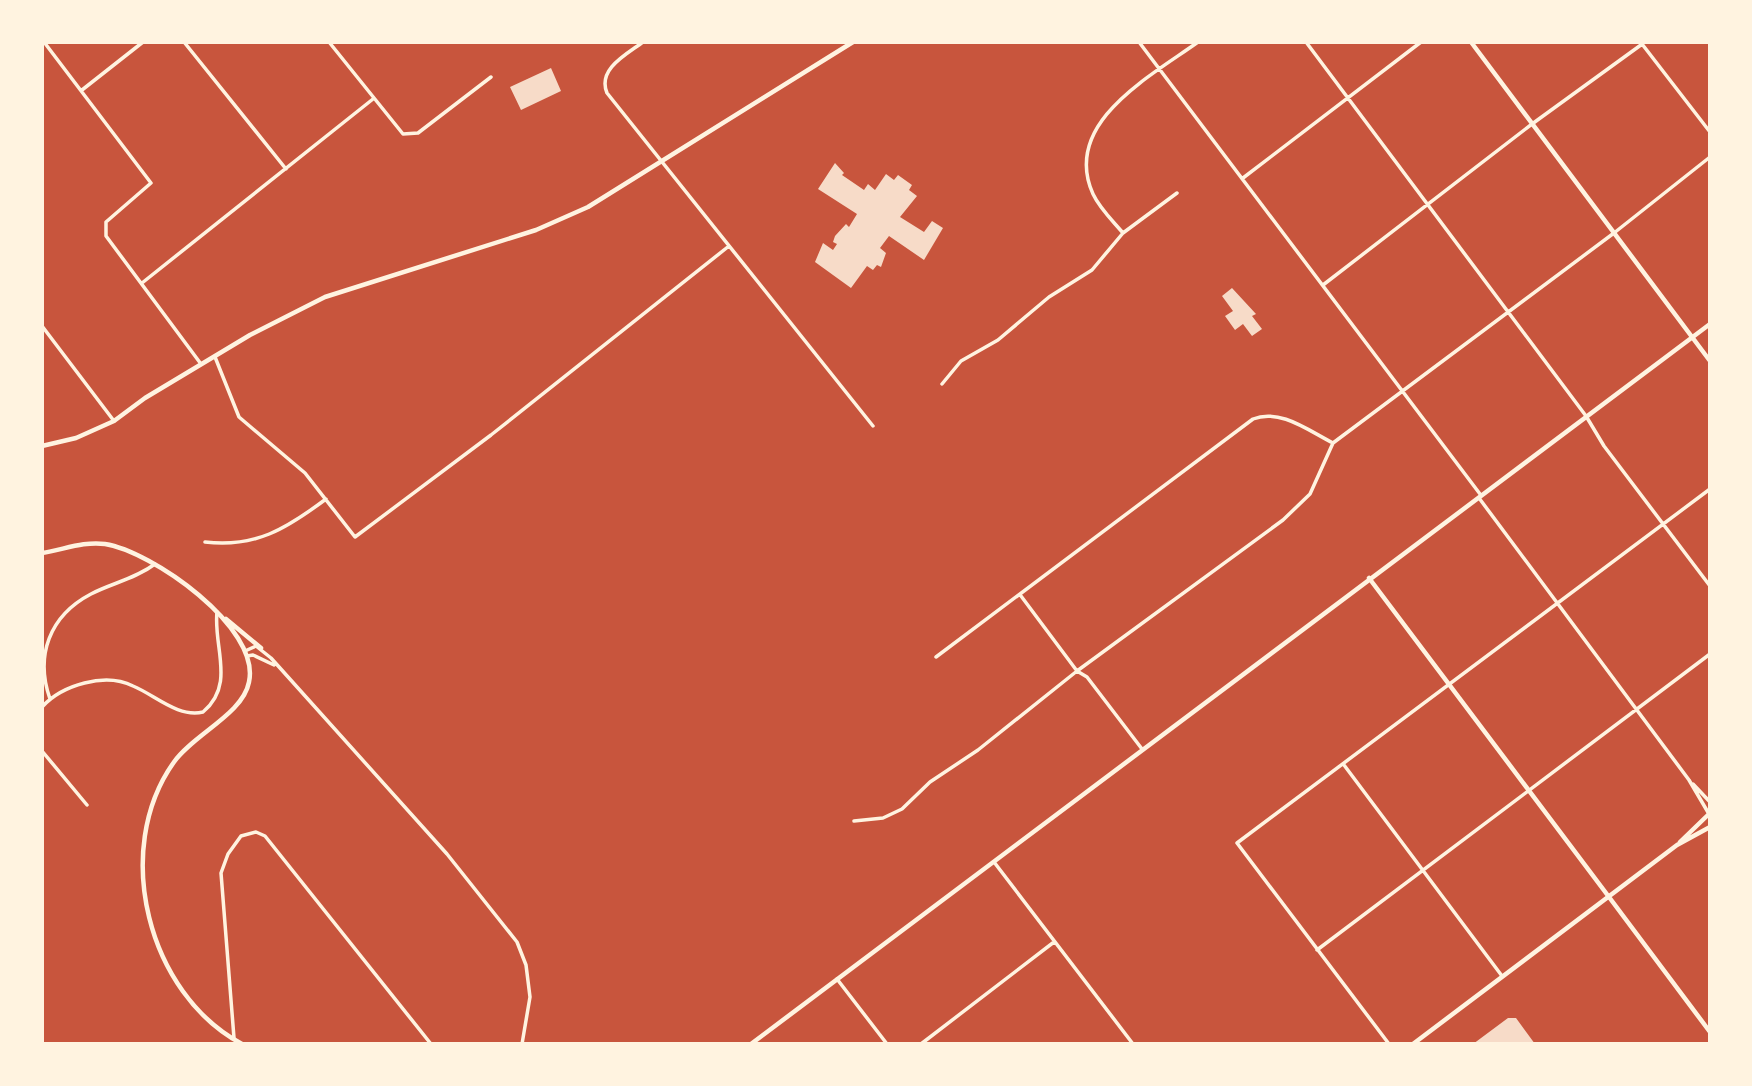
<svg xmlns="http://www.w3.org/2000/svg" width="1752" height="1086" font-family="'Source Sans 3',sans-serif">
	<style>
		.building { fill: #f7dbc8 }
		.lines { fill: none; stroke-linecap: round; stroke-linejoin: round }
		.minor { stroke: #fff3e0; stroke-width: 3.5 }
		.tertiary { stroke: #fff3e0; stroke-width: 4.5 }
		.secondary { stroke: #fff3e0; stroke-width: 4.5 }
	</style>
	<rect width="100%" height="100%" fill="#c8553d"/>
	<path class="building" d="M 551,68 L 561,91 L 521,110 L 510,87 Z
		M 835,163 L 844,173 L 842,175 L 864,190 L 868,184 L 875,190 L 886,174 L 894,180 L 898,175 L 912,185 L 909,190 L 917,196 L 900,217 L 924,232 L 932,221 L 943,228 L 924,260 L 889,236 L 880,248 L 886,253 L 881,267 L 877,265 L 873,270 L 867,266 L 851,288 L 815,262 L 823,243 L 833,250 L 837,244 L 833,242 L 835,236 L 846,224 L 849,227 L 857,214 L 818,189 Z
		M 1232,288 L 1256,314 L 1252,316 L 1262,329 L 1252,336 L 1243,324 L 1235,330 L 1225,316 L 1233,311 L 1222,296 Z
		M 1508,1018 L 1516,1018 L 1535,1044 L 1473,1044 Z"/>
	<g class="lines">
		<path class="minor" d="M 44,42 L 151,183 L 106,222 L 106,236 L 201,364
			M 184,42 L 286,169
			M 329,42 L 403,134 L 418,133 L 491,77
			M 498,42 L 513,42
			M 643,42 C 627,54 597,69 607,93 L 873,426
			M 1139,42 L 1480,494
			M 1306,42 L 1586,416 L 1604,446 L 1710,586
			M 1642,44 L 1710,132
			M 82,90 L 143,42
			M 1243,178 L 1421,42
			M 1123,233 C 1113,221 1100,209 1093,194 C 1061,123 1151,76 1198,42
			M 142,283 L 373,99
			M 1323,285 L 1532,124 L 1645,42
			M 42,326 L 114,421
			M 215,357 L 239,417 L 305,473 L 355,537 L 491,435 L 729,246
			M 942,384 L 961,361 L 998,340 L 1049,297 L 1092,270 L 1123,233 L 1177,193
			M 1479,498 L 1689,780 L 1709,814
			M 205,542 C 255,548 286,529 326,499
			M 1021,596 L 1077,671 L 1087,677 L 1142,749
			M 245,651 L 256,646 L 271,658 L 447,854 L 517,942 L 526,965 L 530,997 L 522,1044
			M 247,656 L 253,655 L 274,665
			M 936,657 L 1253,419 C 1280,408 1309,431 1333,443
			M 50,699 C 35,656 49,616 91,594 C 112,583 135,579 155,564
			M 42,707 C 62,685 105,672 133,686 C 155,695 178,718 203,712 C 236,684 213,647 217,612
			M 42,751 L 87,805
			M 1344,765 L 1502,976
			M 1693,784 L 1710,802
			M 854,821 L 883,818 L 902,809 L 930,782 L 978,750 L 1077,671 L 1283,520 L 1310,494 L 1333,443 L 1614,233 L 1710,157
			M 994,862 L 1133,1044
			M 1317,950 L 1710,654
			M 837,979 L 887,1044
			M 234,1038 L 221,873 L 228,854 L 241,836 L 256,832 L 265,836 L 431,1044
			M 921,1044 L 1054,942
			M 1389,1044 L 1237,843 L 1710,489"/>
		<path class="tertiary" d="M 42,553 C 63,550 83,541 105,544 C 151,551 261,627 249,682 C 243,714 194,734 174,762 C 111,850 148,994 242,1044
			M 1369,578 L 1609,897
			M 226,619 L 261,648
			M 751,1044 L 1710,324"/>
		<path class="secondary" d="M 1471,42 L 1710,361
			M 42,446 L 76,438 L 114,421 L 145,398 L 250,335 L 325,297 L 536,230 L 588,207 L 853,42
			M 1680,842 L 1710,813
			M 1609,897 L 1710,1032
			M 1413,1044 L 1677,845 L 1710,827"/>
	</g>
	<rect width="1752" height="1086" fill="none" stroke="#fff3e0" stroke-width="88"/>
</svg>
